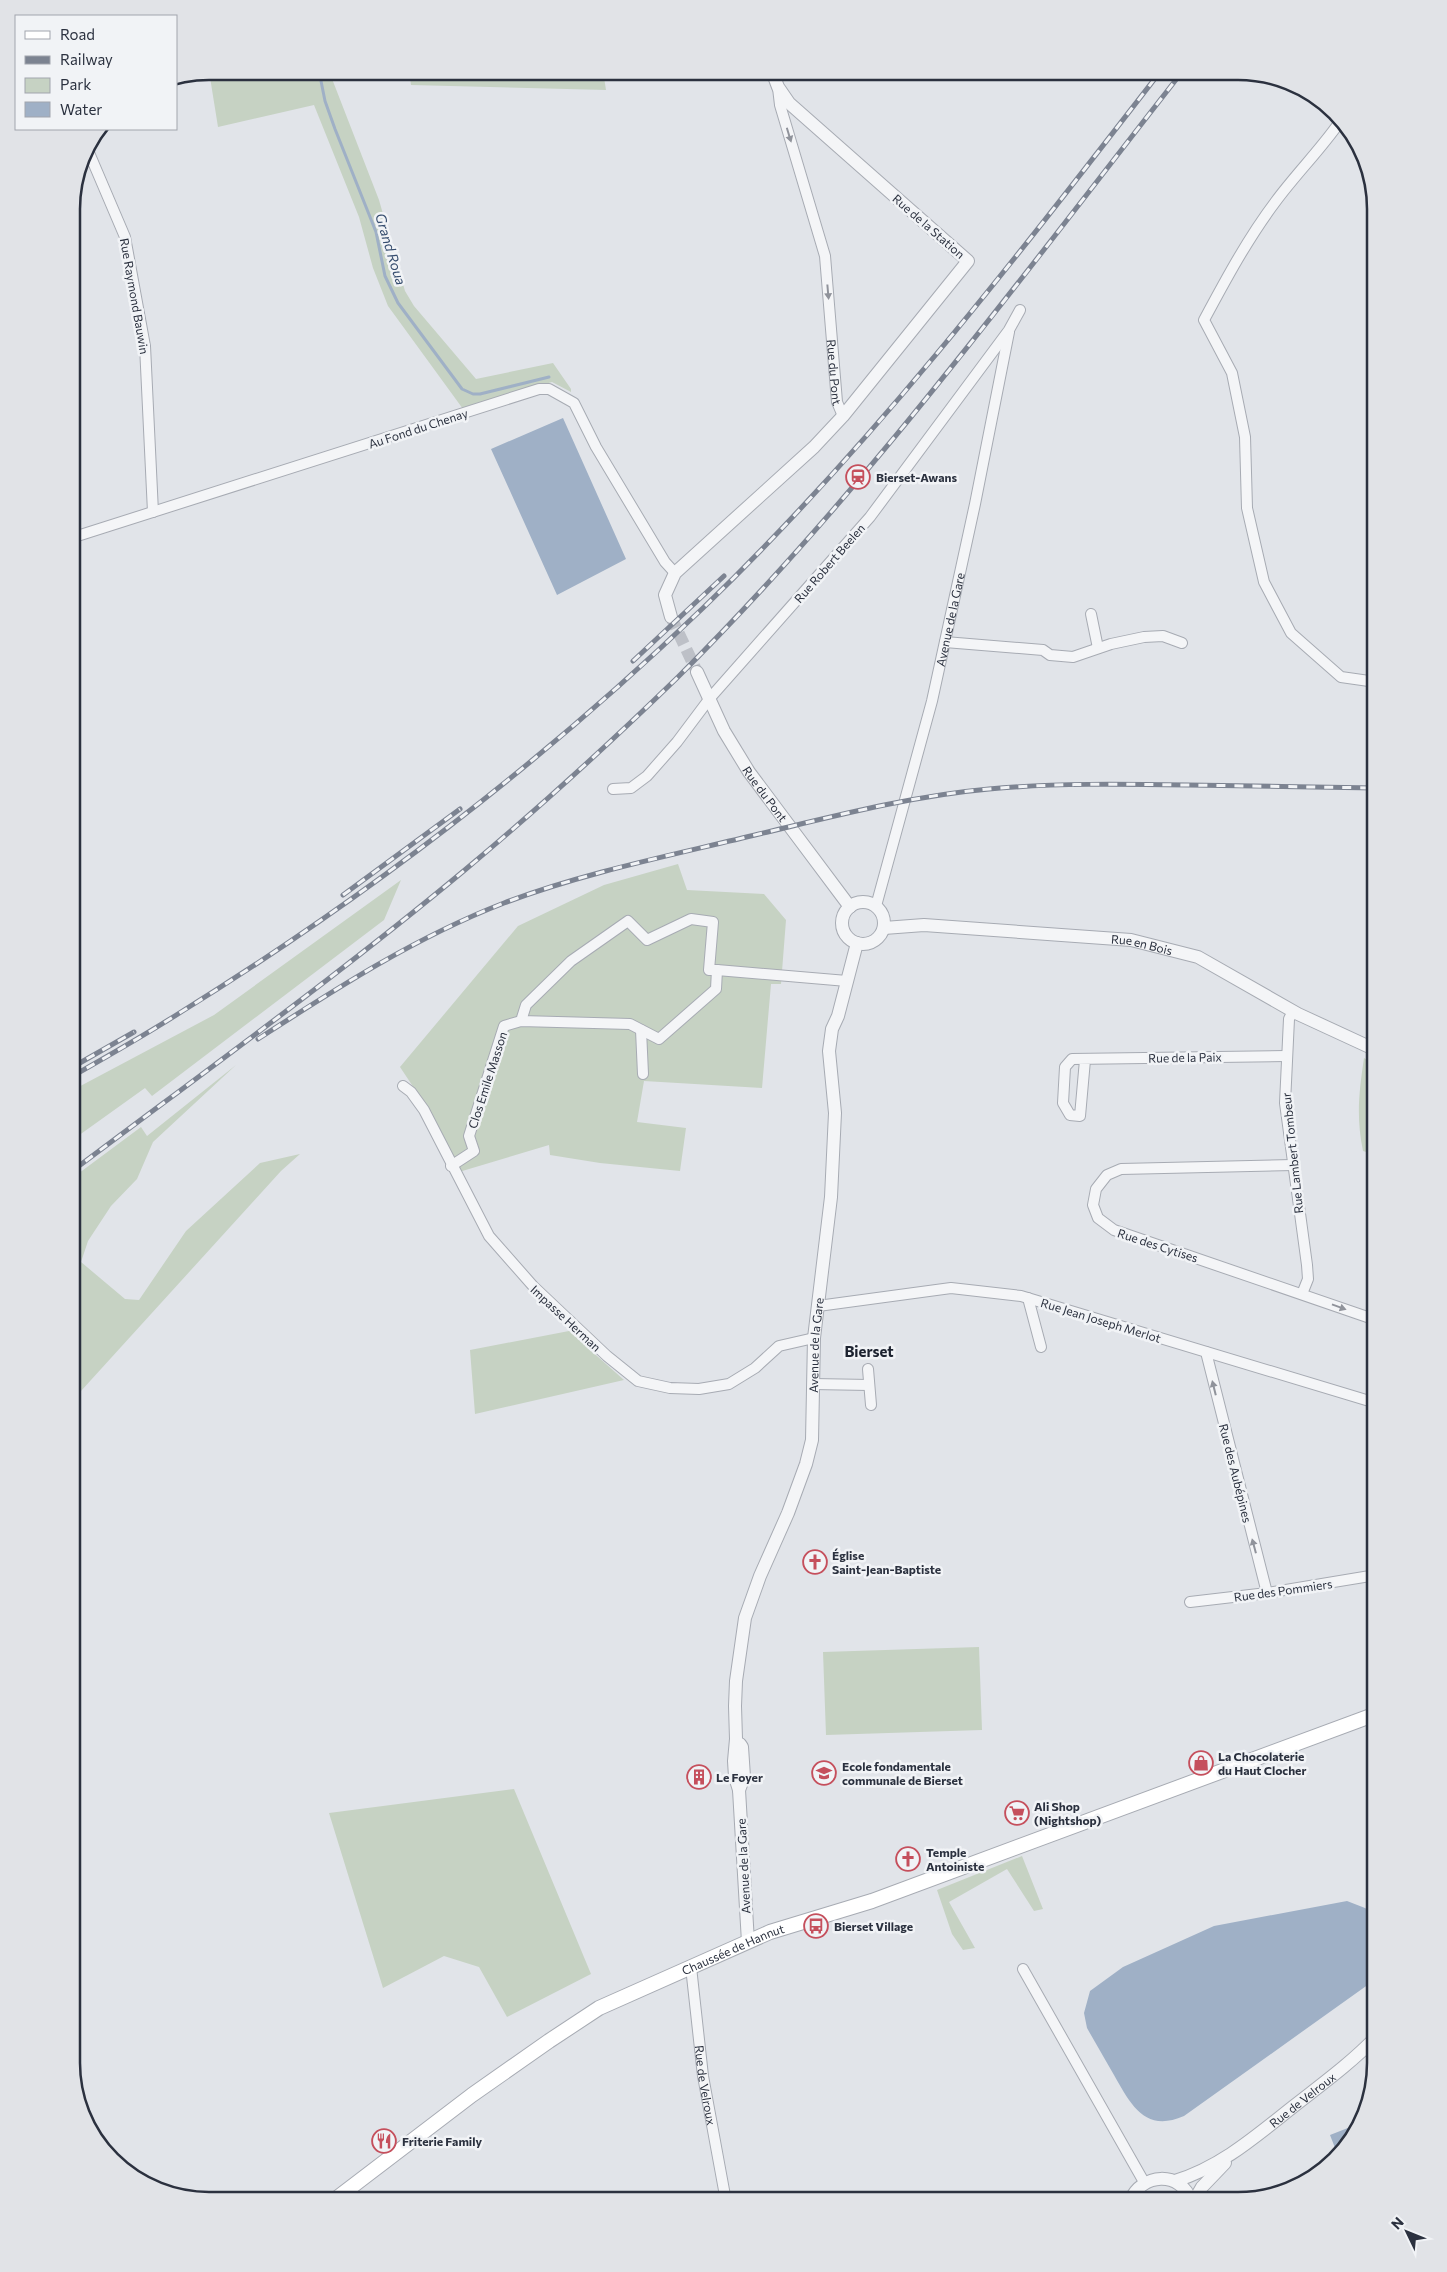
<svg xmlns="http://www.w3.org/2000/svg" width="1447" height="2272" font-family="Commissioner,sans-serif">
	<style>
		.green { fill: #c6d2c3 }
		.water { fill: #9fb0c6 }
		.lines { fill: none; stroke-linecap: round; stroke-linejoin: round }
		.stream { stroke: #9fb0c6; stroke-width: 3 }
		.tertiary-tunnel { stroke: #bdc0c7; stroke-width: 12; stroke-dasharray: 12 6; stroke-linecap: butt }
		.minor-casing { stroke: #a7abb3; stroke-width: 12 }
		.tertiary-casing { stroke: #a7abb3; stroke-width: 14 }
		.secondary-casing { stroke: #a7abb3; stroke-width: 16 }
		.minor { stroke: #f4f5f7; stroke-width: 10 }
		.tertiary { stroke: #f4f5f7; stroke-width: 12 }
		.secondary { stroke: #fff; stroke-width: 14 }
		.rail-casing { stroke: #7c8391; stroke-width: 5 }
		.rail { stroke: #f1f3f6; stroke-width: 3; stroke-dasharray: 9; stroke-linecap: butt }
		.oneway { fill: #90939b }
		.labels { text-anchor: middle; dominant-baseline: central; stroke-width: 5; stroke-linejoin: round; paint-order: stroke }
		.street-label { font-size: 12px; fill: #2b313f; stroke: #f1f3f6 }
		.poi-label { font-size: 12px; font-weight: bold; fill: #2b313f; stroke: #f1f3f6; text-anchor: start }
		.water-label { font-size: 14px; font-style: italic; fill: #384f70; stroke: #f1f3f6 }
		.quarter-label { font-size: 15px; font-weight: bold; fill: #1d2330; stroke: #f1f3f6 }
		.rim { fill: none; stroke: #2b313f; stroke-width: 2.5 }
	</style>
	<rect width="100%" height="100%" fill="#e1e4e9"/>
	<path class="green" d="M 209,71 L 329,71 L 379,200 L 405,291 L 414,306 L 476,379 L 553,363 L 571,389 L 571,392 L 552,382 L 463,409 L 388,306 L 373,268 L 359,217 L 314,105 L 218,127 Z
		M 409,71 L 603,71 L 606,90 L 411,85 Z
		M 678,864 L 687,890 L 764,894 L 786,920 L 781,984 L 771,984 L 762,1088 L 644,1081 L 637,1122 L 686,1128 L 680,1171 L 600,1163 L 550,1155 L 549,1145 L 459,1172 L 432,1115 L 400,1067 L 518,926 L 604,885 Z
		M 401,880 L 384,920 L 152,1096 L 145,1088 L 71,1141 L 71,1091 L 214,1015 Z
		M 1364,1058 L 1376,1065 L 1376,1155 L 1363,1151 C 1356,1117 1359,1092 1364,1058 Z
		M 236,1065 L 153,1142 L 137,1179 L 111,1206 L 88,1241 L 81,1262 L 125,1299 L 139,1300 L 186,1231 L 260,1163 L 300,1154 L 281,1171 L 71,1402 L 71,1179 L 141,1127 L 147,1136 Z
		M 569,1331 L 624,1380 L 475,1414 L 470,1350 Z
		M 979,1647 L 982,1730 L 826,1735 L 823,1652 Z
		M 514,1789 L 591,1974 L 507,2017 L 479,1967 L 444,1956 L 383,1988 L 329,1813 Z
		M 1022,1856 L 1043,1909 L 1034,1911 L 1007,1869 L 949,1902 L 975,1948 L 963,1950 L 952,1934 L 937,1890 Z"/>
	<path class="water" d="M 563,418 L 626,559 L 557,595 L 491,449 Z
		M 1347,1901 L 1365,1908 L 1376,1916 L 1376,1979 L 1184,2116 C 1145,2133 1131,2105 1114,2075 C 1105,2059 1096,2044 1087,2028 L 1084,2013 L 1090,1991 L 1123,1967 L 1214,1926 Z
		M 1358,2124 L 1353,2139 L 1337,2153 L 1330,2135 Z"/>
	<g class="lines">
		<path class="stream" d="M 319,71 L 325,101 L 335,129 L 376,232 L 385,276 L 398,303 L 462,389 L 473,394 L 480,394 L 549,377"/>
		<path class="tertiary-tunnel" d="M 671,617 L 697,672"/>
		<g class="minor-casing">
			<g id="minor">
				<path id="s1" d="M 778,88 L 780,105 L 825,256 L 837,402 L 843,416"/>
				<path d="M 1339,123 C 1320,150 1296,174 1276,201 C 1248,238 1226,279 1204,320 L 1232,373 L 1245,437 L 1247,508 L 1264,582 L 1291,633 L 1341,677 L 1376,682"/>
				<path d="M 87,148 L 125,237 L 145,346 L 153,512"/>
				<path d="M 71,538 L 539,389 L 549,389 L 574,403 L 596,447 L 665,562 L 675,573"/>
				<path d="M 1091,614 L 1098,648"/>
				<path d="M 945,642 L 1043,650 L 1050,655 L 1073,657 L 1111,644 L 1144,637 L 1163,636 L 1182,643"/>
				<path d="M 613,789 L 631,788 L 647,776 L 677,742 L 710,698 L 870,517 L 1009,330 L 1020,310"/>
				<path id="s2" d="M 876,906 L 932,701 L 975,504 L 1009,332"/>
				<path d="M 717,970 L 847,981"/>
				<path d="M 1293,1011 L 1289,1019 L 1285,1103 L 1307,1265 L 1308,1279 L 1302,1294"/>
				<path d="M 641,1030 L 643,1074"/>
				<path d="M 1085,1060 L 1080,1116 L 1070,1115 L 1063,1103 L 1065,1067 L 1072,1059 L 1286,1056"/>
				<path d="M 403,1086 L 411,1092 L 424,1110 L 489,1236 L 533,1286 L 607,1356 L 638,1381 L 670,1388 L 699,1389 L 729,1384 L 755,1368 L 779,1346 L 814,1338"/>
				<path d="M 1293,1165 L 1121,1169 L 1107,1175 L 1096,1189 L 1093,1205 L 1098,1218 L 1114,1230 L 1376,1320"/>
				<path d="M 451,1166 L 474,1151 L 469,1136 L 504,1026 L 521,1021 L 526,1005 L 571,961 L 628,921 L 647,940 L 691,919 L 713,922 L 709,970 L 717,970 L 716,989 L 659,1039 L 630,1024 L 521,1021"/>
				<path d="M 1028,1298 L 1041,1347"/>
				<path d="M 818,1306 L 951,1288 L 1021,1296 L 1376,1403"/>
				<path d="M 1206,1352 L 1267,1593"/>
				<path d="M 868,1369 L 871,1405"/>
				<path d="M 813,1384 L 869,1385"/>
				<path d="M 1190,1602 L 1267,1593 L 1376,1575"/>
				<path id="s3" d="M 691,1967 L 703,2076 L 726,2201"/>
				<path d="M 1023,1969 L 1144,2182"/>
			</g>
		</g>
		<g class="tertiary-casing">
			<g id="tertiary">
				<path d="M 671,617 L 665,595 L 675,573 L 814,447 L 843,416 L 968,261 L 789,103 L 778,87 L 772,71"/>
				<path id="s4" d="M 697,672 L 724,731 L 749,772 L 850,907"/>
				<circle cx="863" cy="923" r="21"/>
				<path id="s5" d="M 884,928 L 924,925 L 1131,940 L 1198,957 L 1298,1014 L 1376,1050"/>
				<path d="M 739,1790 L 744,1777 L 742,1747 L 740,1744"/>
				<path id="s6" d="M 748,1942 L 739,1790 L 735,1777 L 734,1761 L 736,1739 L 735,1706 L 736,1681 L 745,1618 L 760,1576 L 788,1513 L 806,1464 L 812,1440 L 814,1338 L 831,1197 L 835,1113 L 829,1051 L 832,1029 L 838,1016 L 857,943"/>
				<path id="s7" d="M 1175,2181 C 1221,2167 1256,2136 1294,2106 C 1322,2084 1351,2063 1376,2037"/>
				<path d="M 1130,2201 C 1141,2173 1181,2170 1191,2201"/>
				<path d="M 1194,2201 L 1202,2187 L 1225,2163"/>
			</g>
		</g>
		<g class="secondary-casing">
			<g id="secondary">
				<path id="s8" d="M 333,2201 L 472,2095 L 549,2041 L 599,2008 L 770,1932 L 872,1901 L 1376,1714"/>
			</g>
		</g>
		<use href="#minor" class="minor"/>
		<use href="#tertiary" class="tertiary"/>
		<use href="#secondary" class="secondary"/>
		<g class="rail-casing">
			<path id="rail" d="M 633,661 L 724,576
				M 343,895 L 460,809
				M 258,1039 C 337,988 416,937 504,903 C 586,872 673,855 759,834 C 835,816 911,796 989,789 C 1055,783 1122,784 1188,785 C 1251,786 1313,787 1376,788
				M 71,1068 L 134,1032
				M 71,1077 C 108,1056 145,1035 181,1012 C 368,896 544,761 703,608 C 873,444 1016,258 1160,72
				M 71,1172 C 204,1072 339,975 466,869 C 539,808 609,744 677,678 C 864,492 1020,279 1182,72"/>
		</g>
		<use href="#rail" class="rail"/>
	</g>
	<defs><path id="oneway-solid" d="M-6-.8H1V-3.2L6.5 0L1 3.2V.8H-6Z" transform="scale(1.25)"/></defs>
	<g class="oneway">
		<use href="#oneway-solid" transform="translate(789 135) rotate(73)"/>
		<use href="#oneway-solid" transform="translate(828 292) rotate(85)"/>
		<use href="#oneway-solid" transform="translate(1339 1307) rotate(20)"/>
		<use href="#oneway-solid" transform="translate(1214 1388) rotate(-104)"/>
		<use href="#oneway-solid" transform="translate(1254 1546) rotate(-105)"/>
	</g>
	<defs>
		<g id="station-ring" transform="scale(1.25)"><circle r="9.5" fill="#f1f3f6" stroke="#c54f5c" stroke-width="1.5"/><path d="M-3-6H3Q5-6 5-4V2Q5 4 3 4L4.5 6H3L1.5 4h-3L-3 6H-4.5L-3 4Q-5 4-5 2V-4Q-5-6-3-6ZM-3.5-4v3h7v-3ZM-3.5 1v1.5H-2V1ZM2 1v1.5H3.5V1Z" fill="#c54f5c"/></g>
		<g id="church-ring" transform="scale(1.25)"><circle r="9.5" fill="#f1f3f6" stroke="#c54f5c" stroke-width="1.5"/><path d="M-1.2-6h2.4v3.5h3.3v2.4h-3.3V6h-2.4V-.1h-3.3v-2.4h3.3Z" fill="#c54f5c"/></g>
		<g id="shop-ring" transform="scale(1.25)"><circle r="9.5" fill="#f1f3f6" stroke="#c54f5c" stroke-width="1.5"/><path d="M-5-2.5h2.3a2.7 3.5 0 0 1 5.4 0H5L5.5 6h-11ZM-1.5-2.5h3a1.5 2.3 0 0 0-3 0Z" fill="#c54f5c"/></g>
		<g id="school-ring" transform="scale(1.25)"><circle r="9.5" fill="#f1f3f6" stroke="#c54f5c" stroke-width="1.5"/><path d="M0-5L7-2L0 1L-7-2ZM-4 1L0 2.5L4 1V4Q0 6-4 4Z" fill="#c54f5c"/></g>
		<g id="building-ring" transform="scale(1.25)"><circle r="9.5" fill="#f1f3f6" stroke="#c54f5c" stroke-width="1.5"/><path d="M-4-6H4V6H1V3H-1V6H-4ZM-2.5-4.3h1.7v1.8h-1.7ZM.8-4.3h1.7v1.8H.8ZM-2.5-1h1.7V.8h-1.7ZM.8-1h1.7V.8H.8Z" fill="#c54f5c"/></g>
		<g id="supermarket-ring" transform="scale(1.25)"><circle r="9.5" fill="#f1f3f6" stroke="#c54f5c" stroke-width="1.5"/><path d="M-6-5.5h2.5l.6 2H6L4.5 2H-2.5L-4.4-4H-6ZM-1.5 3.2a1.3 1.3 0 1 0 .1 0ZM3 3.2a1.3 1.3 0 1 0 .1 0Z" fill="#c54f5c"/></g>
		<g id="bus-ring" transform="scale(1.25)"><circle r="9.5" fill="#f1f3f6" stroke="#c54f5c" stroke-width="1.5"/><path d="M-5-6H5V4H4V6H2V4H-2V6H-4V4H-5ZM-3.5-4V0h7V-4ZM-3.5 1.2v1.5H-2V1.2ZM2 1.2v1.5H3.5V1.2Z" fill="#c54f5c"/></g>
		<g id="restaurant-ring" transform="scale(1.25)"><circle r="9.5" fill="#f1f3f6" stroke="#c54f5c" stroke-width="1.5"/><path d="M-5-6h1v4h1v-4h1v4h1v-4h1v5L-1.5 .5V6h-2V.5L-5-1ZM5-6V6H3V1.5H1.5Q1.5-4 5-6Z" fill="#c54f5c"/></g>
	</defs>
	<g fill-rule="evenodd">
		<use href="#station-ring" x="858" y="477"/>
		<use href="#church-ring" x="815" y="1562"/>
		<use href="#shop-ring" x="1201" y="1763"/>
		<use href="#school-ring" x="824" y="1773"/>
		<use href="#building-ring" x="699" y="1777"/>
		<use href="#supermarket-ring" x="1017" y="1813"/>
		<use href="#church-ring" x="908" y="1859"/>
		<use href="#bus-ring" x="816" y="1926"/>
		<use href="#restaurant-ring" x="384" y="2141"/>
	</g>
	<g class="labels">
		<g class="street-label">
			<text transform="translate(929 226) rotate(41)">Rue de la Station</text>
			<text transform="translate(135 296) rotate(80)">Rue Raymond Bauwin</text>
			<text stroke="none"><textPath href="#s1" startOffset="291">Rue du Pont</textPath></text>
			<text transform="translate(418 428) rotate(-18)">Au Fond du Chenay</text>
			<text transform="translate(829 563) rotate(-49)">Rue Robert Beelen</text>
			<text stroke="none"><textPath href="#s2" startOffset="296">Avenue de la Gare</textPath></text>
			<text stroke="none"><textPath href="#s4" startOffset="140">Rue du Pont</textPath></text>
			<text stroke="none"><textPath href="#s5" startOffset="259">Rue en Bois</textPath></text>
			<text transform="translate(1185 1057) rotate(-1)">Rue de la Paix</text>
			<text transform="translate(487 1080) rotate(-72)">Clos Emile Masson</text>
			<text transform="translate(1292 1153) rotate(-96)">Rue Lambert Tombeur</text>
			<text transform="translate(1158 1245) rotate(18)">Rue des Cytises</text>
			<text transform="translate(566 1318) rotate(43)">Impasse Herman</text>
			<text transform="translate(1101 1320) rotate(17)">Rue Jean Joseph Merlot</text>
			<text stroke="none"><textPath href="#s6" startOffset="611">Avenue de la Gare</textPath></text>
			<text transform="translate(1236 1473) rotate(76)">Rue des Aubépines</text>
			<text transform="translate(1283 1590) rotate(-8)">Rue des Pommiers</text>
			<text transform="translate(743 1866) rotate(-93)">Avenue de la Gare</text>
			<text stroke="none"><textPath href="#s8" startOffset="475">Chaussée de Hannut</textPath></text>
			<text stroke="none"><textPath href="#s3" startOffset="119">Rue de Velroux</textPath></text>
			<text stroke="none"><textPath href="#s7" startOffset="152">Rue de Velroux</textPath></text>
		</g>
		<g class="poi-label">
			<text x="876" y="477">Bierset-Awans</text>
			<text x="832" y="1555">Église<tspan x="832" dy="14">Saint-Jean-Baptiste</tspan></text>
			<text x="1218" y="1756">La Chocolaterie<tspan x="1218" dy="14">du Haut Clocher</tspan></text>
			<text x="842" y="1766">Ecole fondamentale<tspan x="842" dy="14">communale de Bierset</tspan></text>
			<text x="716" y="1777">Le Foyer</text>
			<text x="1034" y="1806">Ali Shop<tspan x="1034" dy="14">(Nightshop)</tspan></text>
			<text x="926" y="1852">Temple<tspan x="926" dy="14">Antoiniste</tspan></text>
			<text x="834" y="1926">Bierset Village</text>
			<text x="402" y="2141">Friterie Family</text>
		</g>
		<g class="water-label">
			<text transform="translate(391 249) rotate(73)">Grand Roua</text>
		</g>
		<g class="quarter-label">
			<text x="869" y="1351">Bierset</text>
		</g>
	</g>
	<path d="M0 0H1447V2272H0ZM209 80H1238A129 129 0 0 1 1367 209V2063A129 129 0 0 1 1238 2192H209A129 129 0 0 1 80 2063V209A129 129 0 0 1 209 80Z" fill="#e1e3e7" fill-rule="evenodd"/>
	<path class="rim" d="M209 80H1238A129 129 0 0 1 1367 209V2063A129 129 0 0 1 1238 2192H209A129 129 0 0 1 80 2063V209A129 129 0 0 1 209 80Z"/>
	<rect x="15" y="15" width="162" height="115" fill="#f1f3f6" stroke="#a2a5ad"/>
	<rect x="25" y="31" width="25" height="8" fill="#ffffff" stroke="#a2a5ad"/>
	<text x="60" y="40" font-size="15" fill="#2b313f">Road</text>
	<rect x="25" y="56" width="25" height="8" fill="#7c8391" stroke="#a2a5ad"/>
	<text x="60" y="65" font-size="15" fill="#2b313f">Railway</text>
	<rect x="25" y="78" width="25" height="15" fill="#c6d2c3" stroke="#a2a5ad"/>
	<text x="60" y="90" font-size="15" fill="#2b313f">Park</text>
	<rect x="25" y="102" width="25" height="15" fill="#9fb0c6" stroke="#a2a5ad"/>
	<text x="60" y="115" font-size="15" fill="#2b313f">Water</text>
	<g transform="translate(1407 2232) rotate(313)" stroke="#f1f3f6" stroke-width="4" paint-order="stroke">
	<path d="M0-4L9 19L0 12L-9 19Z" fill="#2b313f"/>
	<text y="-8" font-size="14" font-weight="bold" text-anchor="middle" fill="#2b313f">N</text>
	</g>
</svg>
